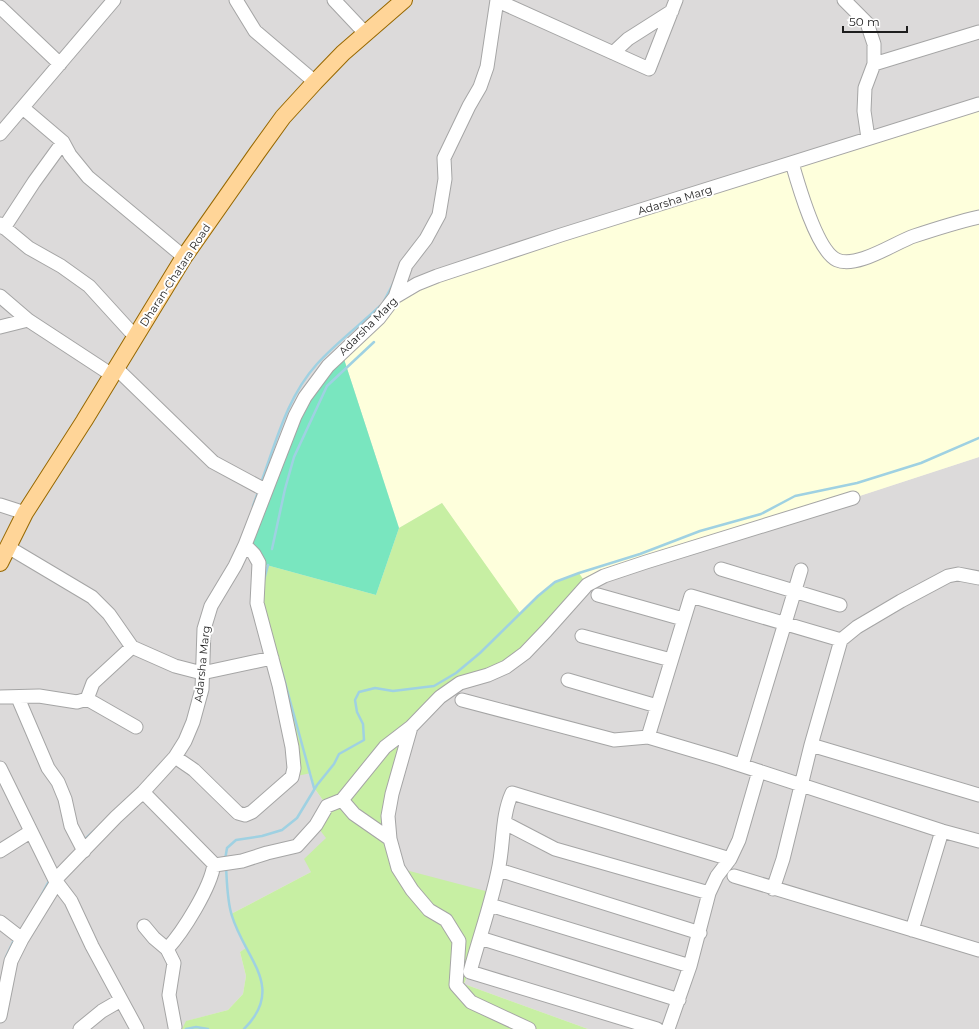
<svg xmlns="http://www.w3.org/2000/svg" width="979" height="1029" font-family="Montserrat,sans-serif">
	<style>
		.residential { fill: #dcdada }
		.education { fill: #feffdc }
		.grass { fill: #c7efa3 }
		.pitch { fill: #79e6bf }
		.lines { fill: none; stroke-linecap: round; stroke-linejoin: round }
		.stream { stroke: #9fd1e2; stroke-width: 2.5 }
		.minor-casing { stroke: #a5a5a5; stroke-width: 15 }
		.major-casing { stroke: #976800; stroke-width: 18 }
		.minor { stroke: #fff; stroke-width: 13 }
		.major { stroke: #ffd598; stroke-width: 16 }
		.labels { text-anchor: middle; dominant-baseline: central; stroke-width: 4; stroke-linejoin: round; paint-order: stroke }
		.street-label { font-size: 11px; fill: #1e1e1e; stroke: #fff }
	</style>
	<rect width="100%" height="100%" fill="#f0ece2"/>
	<path class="residential" d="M 0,0 L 979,0 L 979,104 L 254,554 L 292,776 L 311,772 L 315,789 L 327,806 L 326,838 L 311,872 L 231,914 L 246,949 L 240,952 L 246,976 L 243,994 L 228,1010 L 187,1021 L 182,1029 L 0,1029 Z
		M 979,457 L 979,1029 L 588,1029 L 464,984 L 470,972 L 398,868 L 390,839 L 411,727 L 587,585 Z"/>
	<path class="education" d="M 979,104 L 979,457 L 587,585 L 578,573 L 538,596 L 520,614 L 442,503 L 399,528 L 342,353 L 417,284 Z"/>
	<path class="grass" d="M 442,503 L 520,613 L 555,582 L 579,573 L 587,585 L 525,653 L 460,683 L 411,727 L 392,794 L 398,868 L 493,893 L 470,969 L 464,984 L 588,1029 L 182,1029 L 186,1021 L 228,1010 L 243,994 L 246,976 L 240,952 L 246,948 L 231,914 L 311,872 L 304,859 L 326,838 L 316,825 L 327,806 L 315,789 L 311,773 L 292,777 L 257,603 L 259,563 L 376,595 L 399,528 Z"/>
	<path class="pitch" d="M 342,353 L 399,528 L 376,595 L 259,563 L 245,545 L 295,416 Z"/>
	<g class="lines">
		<path class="stream" d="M 384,301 L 394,282
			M 261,483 C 276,442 287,397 317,364 C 336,343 360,325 380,306
			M 253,506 L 258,492
			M 272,549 L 285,489 L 294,457 L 327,386 L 374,342
			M 264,580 L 268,565
			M 281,668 L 314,788
			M 83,841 L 94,831
			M 225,860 L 227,848 L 236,840 L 262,836 L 282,830 L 297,818 L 317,785 L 334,764 L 339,754 L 364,740 L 363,724 L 357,712 L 355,700 L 359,692 L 375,688 L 393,691 L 434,686 L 456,673 L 480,653 L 538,596 L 555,582 L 579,573 L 640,554 L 700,531 L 761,514 L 795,496 L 857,483 L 921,463 L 979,438
			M 226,866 C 227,882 227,901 232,916 C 245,959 286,987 244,1029
			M 40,898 L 49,881
			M 6,957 L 14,940
			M 186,1029 L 196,1027 L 208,1029"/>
		<g class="minor-casing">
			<path id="minor" d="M 236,0 L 255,31 L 315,82
				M 334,0 L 366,34
				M 844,0 L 867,23 L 874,44 L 874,64 L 865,88 L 864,111 L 868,138
				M 498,1 L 649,69 L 676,0
				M 0,7 L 60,64
				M 613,53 L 628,39 L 672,11
				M 874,64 L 979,32
				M 23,108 L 63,142 L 70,155 L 88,177 L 184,257
				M 0,134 L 114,0
				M 792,163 C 798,184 817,251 837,260 C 857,269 896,242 914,236 C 935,229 957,222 979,217
				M 0,224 L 29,248 L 61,266 L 89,286 L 130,331 L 136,335
				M 4,228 L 34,182 L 63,142
				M 0,296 L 28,320
				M 395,297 L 406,265 L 426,239 L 439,215 L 445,179 L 444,158 L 469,106 L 480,87 L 487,67 L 497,0
				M 0,327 L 28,320 L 112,375
				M 116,368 L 213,462 L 265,490
				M 0,505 L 25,513
				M 8,547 L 92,597 L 109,614 L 132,647 L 175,666 L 202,673 L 272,658
				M 721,569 L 840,605
				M 598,595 L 683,619
				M 582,636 L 671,660
				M 568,680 L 657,706
				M 0,697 L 39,696 L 77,702 L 87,699 L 136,727
				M 18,698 L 48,768 L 58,782 L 65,799 L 71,826 L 84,851
				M 87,699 L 93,683 L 132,647
				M 462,700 L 614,740 L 648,737 L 722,759 L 942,831 L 979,841
				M 411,727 L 392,794 L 388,816 L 390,839 L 398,868 L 412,890 L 429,910 L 446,920 L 459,941 L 456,985 L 471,1002 L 529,1029
				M 648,737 L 691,596 L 841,640
				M 811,745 L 979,795
				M 175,757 L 194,770 L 238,813 L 245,815 L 252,812 L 292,777 L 294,768 L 292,747 L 279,685 L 257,603 L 259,563 L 254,554 L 245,545
				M 742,765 L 801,570
				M 0,768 L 55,880 L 71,901 L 92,946 L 137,1029
				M 143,792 L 215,865 L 242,861 L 267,853 L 297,846 L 316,825 L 327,806 L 342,800 L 385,747 L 411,727 L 440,697 L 460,683 L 488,675 L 506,667 L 525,653 L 546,631 L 587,585 L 604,576 L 646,562 L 853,498
				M 342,800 L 354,814 L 390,839
				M 505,823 L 555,849 L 709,893
				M 0,851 L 30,832
				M 499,870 L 700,933
				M 734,876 L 979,950
				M 55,880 L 116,817 L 143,792 L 175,757 L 185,741 L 193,722 L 202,689 L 204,629 L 211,606 L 235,566 L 245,545 L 295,416 L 305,397 L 328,366 L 379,318 L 395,297 L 417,284 L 437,276 L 561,235 L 979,104
				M 773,889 L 783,859 L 811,745 L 841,640 L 857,627 L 901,601 L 948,576 L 958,574 L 979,578
				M 490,905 L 690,966
				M 0,922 L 22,939
				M 144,926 L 154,938 L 167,949
				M 912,930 L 942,831
				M 480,938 L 679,1000
				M 0,1016 L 11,961 L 22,939 L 57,882
				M 175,1027 L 169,995 L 174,963 L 167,949 C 183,932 211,887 214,864
				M 80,1029 L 102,1011 L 121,1000
				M 657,1029 L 470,972 C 479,938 491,905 498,871 C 504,846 501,817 512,793 L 730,859
				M 668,1029 L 690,966 L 709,893 L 717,876 L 730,859 L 739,840 L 759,771"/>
		</g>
		<g class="major-casing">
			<path id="major" d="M 0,563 L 25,513 L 84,421 L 184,257 L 257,153 L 283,117 L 315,82 L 343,53 L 404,0"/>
		</g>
		<use href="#minor" class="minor"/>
		<use href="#major" class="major"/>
	</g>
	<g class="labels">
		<g class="street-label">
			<text transform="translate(675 200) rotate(-17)">Adarsha Marg</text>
			<text transform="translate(175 275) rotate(-57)">Dharan-Chatara Road</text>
			<text transform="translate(368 326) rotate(-45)">Adarsha Marg</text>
			<text transform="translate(202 664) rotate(-84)">Adarsha Marg</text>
		</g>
	</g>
	<path d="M843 26v6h64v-6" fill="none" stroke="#1e1e1e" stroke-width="2"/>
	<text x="849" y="26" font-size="12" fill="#1e1e1e" stroke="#ffffff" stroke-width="3" paint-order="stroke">50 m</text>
</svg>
